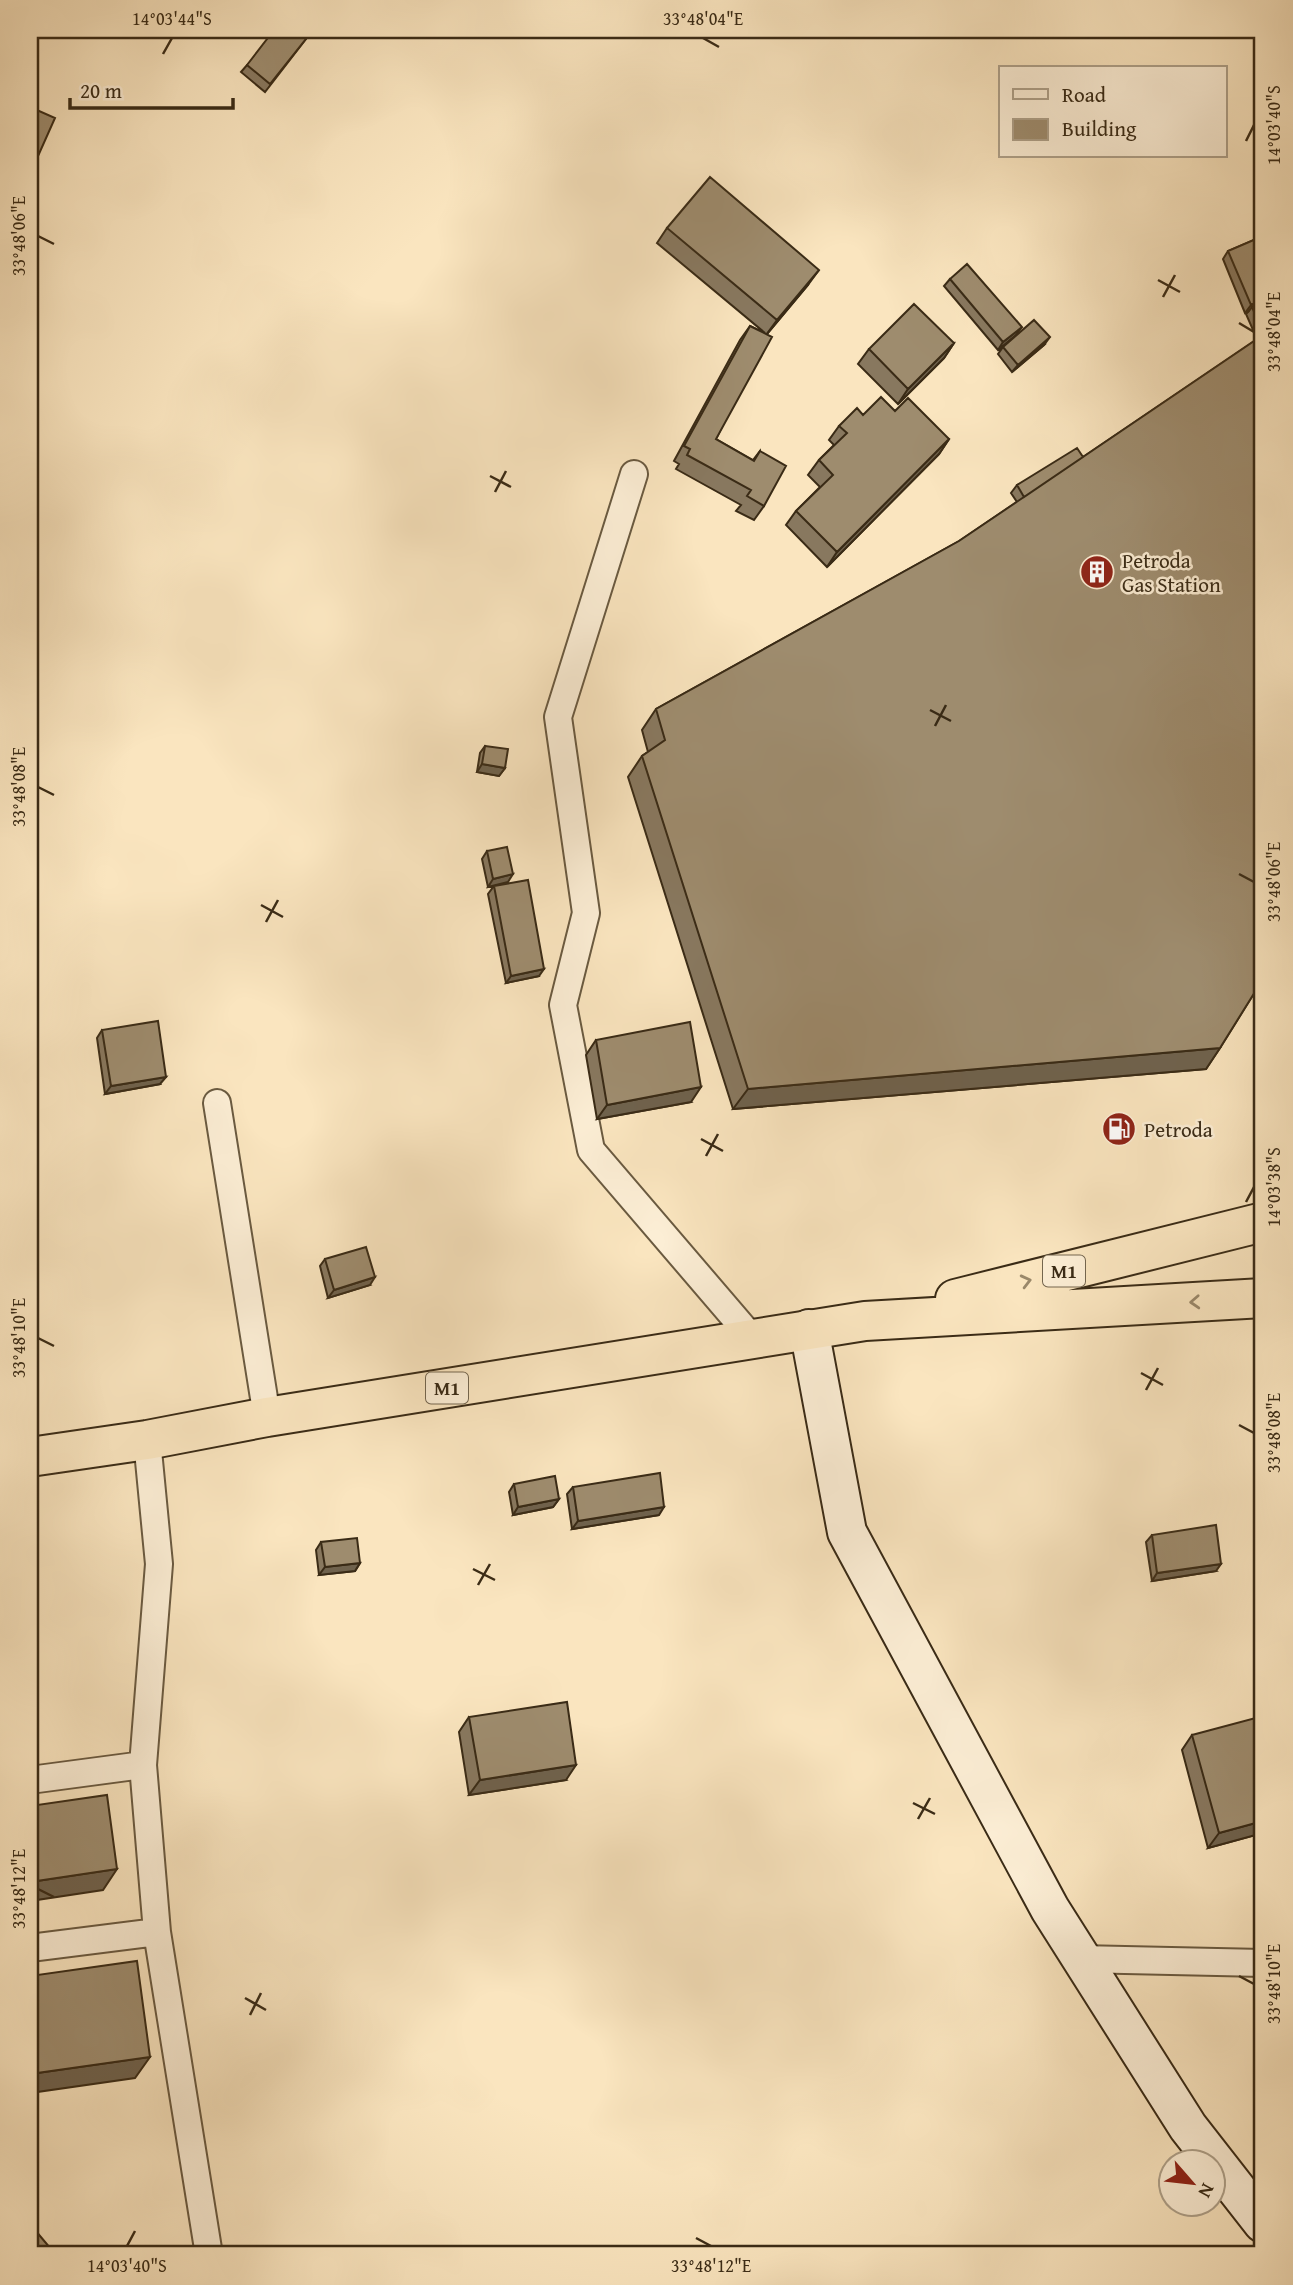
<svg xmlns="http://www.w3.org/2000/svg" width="1293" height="2285" font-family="'Gentium Book Plus',serif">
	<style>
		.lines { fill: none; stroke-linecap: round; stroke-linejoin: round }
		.lane-casing { stroke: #6a5a40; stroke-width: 30 }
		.secondary-casing { stroke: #3a2b16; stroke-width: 42 }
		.highway-casing { stroke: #3a2b16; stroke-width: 42 }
		.lane { stroke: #fceed5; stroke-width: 26 }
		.secondary { stroke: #fceed5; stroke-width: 38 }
		.highway { stroke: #fae5bf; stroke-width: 38 }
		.wall { fill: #88785f; stroke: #3a2b16; stroke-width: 2 }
		.shaded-wall { fill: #6f624d; stroke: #3a2b16; stroke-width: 2 }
		.building { fill: #9e8c6e; stroke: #3a2b16; stroke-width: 2 }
		.oneway { stroke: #9a886a }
		.ticks { fill: none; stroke: #3a2b16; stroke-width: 2.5 }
		.labels { text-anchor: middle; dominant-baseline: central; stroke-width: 5; stroke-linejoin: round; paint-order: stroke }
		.shield { fill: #fceed5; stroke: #74664f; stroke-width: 2 }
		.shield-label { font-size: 19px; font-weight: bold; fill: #3a2b16 }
		.poi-label { font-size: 21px; fill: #3a2b16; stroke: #fceed5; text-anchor: start }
		.neatline { fill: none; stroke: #3a2b16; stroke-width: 2.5 }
		.ticks-label { font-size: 18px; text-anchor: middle; fill: #3a2b16 }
	</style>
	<rect width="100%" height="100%" fill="#fae5bf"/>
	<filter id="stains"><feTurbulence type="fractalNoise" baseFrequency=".00286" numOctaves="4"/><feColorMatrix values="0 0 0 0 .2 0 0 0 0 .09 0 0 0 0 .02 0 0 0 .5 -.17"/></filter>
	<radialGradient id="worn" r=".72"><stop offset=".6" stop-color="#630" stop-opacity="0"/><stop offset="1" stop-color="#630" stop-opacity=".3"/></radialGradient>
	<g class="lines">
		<g class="lane-casing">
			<path id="lane" d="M 634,474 L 558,717 L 586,913 L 563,1005 L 591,1150 L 752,1338
				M 217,1103 L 267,1417
				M 30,1780 L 143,1765 L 159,1564 L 147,1440
				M 157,1932 L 209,2255
				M 30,1948 L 157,1932 L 143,1765
				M 1079,1959 L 1263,1963"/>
		</g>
		<g class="secondary-casing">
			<path id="secondary" d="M 809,1329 L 847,1532 L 1050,1909 L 1188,2127 L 1263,2223"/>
		</g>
		<g class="highway-casing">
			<path id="highway" d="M 955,1299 L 1263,1222
				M 30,1457 L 147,1440 L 267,1417 L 865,1321 L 1263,1298"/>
		</g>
		<use href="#lane" class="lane"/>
		<use href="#secondary" class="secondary"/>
		<use href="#highway" class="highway"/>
	</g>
	<path class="wall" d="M 313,30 L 265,92 L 241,72 L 247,65 Z
		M 667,228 L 808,285 L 767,334 L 716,439 L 753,460 L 760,451 L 764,506 L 754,520 L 736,511 L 741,505 L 676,469 L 679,464 L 674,461 L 740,340 L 750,326 L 765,333 L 657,243 Z
		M 1263,236 L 1263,979 L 1220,1048 L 1206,1069 L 733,1109 L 628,777 L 642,756 L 648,752 L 642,730 L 656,709 L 959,541 L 1017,502 L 1011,493 L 1017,485 L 1083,457 L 1262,336 L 1257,339 L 1246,314 L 1249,311 L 1245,313 L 1223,259 L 1228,251 Z
		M 950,279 L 1016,335 L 998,350 L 944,286 Z
		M 954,343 L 944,358 L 898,404 L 858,364 L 869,349 Z
		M 1044,345 L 1012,372 L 998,354 L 1003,347 Z
		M 895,411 L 949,439 L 939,454 L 827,567 L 786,525 L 796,511 L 820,487 L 808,475 L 819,460 L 834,445 L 829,440 L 839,426 L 863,415 Z
		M 485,746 L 505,768 L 499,776 L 477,772 L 480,753 Z
		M 487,851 L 508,882 L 488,887 L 482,859 Z
		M 494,886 L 539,976 L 506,983 L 488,894 Z
		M 102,1030 L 160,1084 L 105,1094 L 97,1038 Z
		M 596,1040 L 691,1102 L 597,1119 L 586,1055 Z
		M 325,1259 L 370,1285 L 328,1298 L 320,1266 Z
		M 514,1484 L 559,1499 L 553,1507 L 513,1515 L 509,1492 Z
		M 573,1487 L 659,1515 L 572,1529 L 567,1494 Z
		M 1152,1535 L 1216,1571 L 1152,1581 L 1146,1542 Z
		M 321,1542 L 360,1563 L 355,1571 L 319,1575 L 316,1550 Z
		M 469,1717 L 566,1780 L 469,1795 L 459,1732 Z
		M 1192,1735 L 1263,1833 L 1208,1848 L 1182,1750 Z"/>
	<path class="shaded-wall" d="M 819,270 L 808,285 L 766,335 L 777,320 Z
		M 1263,299 L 1263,304 L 1252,307 L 1249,311 L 1245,313 L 1251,305 Z
		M 1022,327 L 1016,335 L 998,350 L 1003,342 Z
		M 1262,331 L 1263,331 L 1263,336 L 1257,339 Z
		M 1050,337 L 1044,345 L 1012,372 L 1018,365 Z
		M 954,343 L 944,358 L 898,404 L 908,389 Z
		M 949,439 L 939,454 L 827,567 L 837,552 Z
		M 482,764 L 505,768 L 499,776 L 477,772 Z
		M 513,874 L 508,882 L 488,887 L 493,879 Z
		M 544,969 L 539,976 L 506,983 L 511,976 Z
		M 1220,1048 L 1206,1069 L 733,1109 L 748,1089 Z
		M 166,1077 L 160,1084 L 105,1094 L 111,1086 Z
		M 701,1087 L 691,1102 L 597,1119 L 607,1105 Z
		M 375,1277 L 370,1285 L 328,1298 L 334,1290 Z
		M 559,1499 L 553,1507 L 513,1515 L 518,1507 Z
		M 664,1507 L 659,1515 L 572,1529 L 578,1521 Z
		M 360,1563 L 355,1571 L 319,1575 L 325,1567 Z
		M 1221,1564 L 1216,1571 L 1152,1581 L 1157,1573 Z
		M 576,1765 L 566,1780 L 469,1795 L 480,1780 Z
		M 1263,1821 L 1263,1833 L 1208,1848 L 1219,1833 Z
		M 117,1869 L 103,1890 L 30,1901 L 30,1882 Z
		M 150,2057 L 135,2078 L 30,2093 L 30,2074 Z"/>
	<path class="building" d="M 274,30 L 313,30 L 270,84 L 247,65 Z
		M 30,107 L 55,118 L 30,174 Z
		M 710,177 L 819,270 L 777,320 L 667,228 Z
		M 1263,236 L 1263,299 L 1251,305 L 1228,251 Z
		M 967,264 L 1022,327 L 1003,342 L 950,279 Z
		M 1263,301 L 1263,331 L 1262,331 L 1252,307 Z
		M 914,304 L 954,343 L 908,389 L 869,349 Z
		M 1034,320 L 1050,337 L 1018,365 L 1003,347 Z
		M 750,326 L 772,337 L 716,439 L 754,461 L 760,451 L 786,466 L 764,506 L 747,496 L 751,490 L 687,455 L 690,449 L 684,446 Z
		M 1263,335 L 1263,979 L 1220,1048 L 748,1089 L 642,756 L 665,740 L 656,709 L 959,541 Z
		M 881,397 L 895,411 L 908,398 L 949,439 L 837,552 L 796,511 L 833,475 L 819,460 L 847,433 L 839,426 L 857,408 L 863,415 Z
		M 1077,448 L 1083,457 L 1024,497 L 1017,485 Z
		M 485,746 L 508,749 L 505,768 L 482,764 Z
		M 507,847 L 513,874 L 493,879 L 487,851 Z
		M 528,880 L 544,969 L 511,976 L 494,886 Z
		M 158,1021 L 166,1077 L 111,1086 L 102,1030 Z
		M 690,1022 L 701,1087 L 607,1105 L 596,1040 Z
		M 366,1247 L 375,1277 L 334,1290 L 325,1259 Z
		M 660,1473 L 664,1507 L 578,1521 L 573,1487 Z
		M 555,1476 L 559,1499 L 518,1507 L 514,1484 Z
		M 1216,1525 L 1221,1564 L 1157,1573 L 1152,1535 Z
		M 357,1538 L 360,1563 L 325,1567 L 321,1542 Z
		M 567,1702 L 576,1765 L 480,1780 L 469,1717 Z
		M 1263,1716 L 1263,1821 L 1219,1833 L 1192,1735 Z
		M 107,1795 L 117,1869 L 30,1882 L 30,1806 Z
		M 137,1961 L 150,2057 L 30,2074 L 30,1976 Z
		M 30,2224 L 56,2255 L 30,2255 Z"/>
	<defs><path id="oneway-chevron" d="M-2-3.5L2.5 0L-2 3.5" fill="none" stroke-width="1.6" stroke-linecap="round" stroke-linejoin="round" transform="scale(1.75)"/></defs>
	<g class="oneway">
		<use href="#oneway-chevron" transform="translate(1026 1281) rotate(-14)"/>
		<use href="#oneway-chevron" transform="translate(1195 1302) rotate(177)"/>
	</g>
	<path class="ticks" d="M 703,38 L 719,47M 163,54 L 172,38M 1246,141 L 1254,125M 38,236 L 54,244M 1158,280 L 1180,292M 1163,297 L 1175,275M 1239,323 L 1254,332M 490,476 L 511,487M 495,492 L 506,471M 930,710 L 951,721M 935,726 L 946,705M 38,787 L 54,795M 1239,874 L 1254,882M 261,905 L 283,917M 266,922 L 278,900M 701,1139 L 723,1151M 706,1156 L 718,1134M 1246,1202 L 1254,1187M 38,1338 L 54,1346M 1141,1373 L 1163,1385M 1146,1390 L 1158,1368M 1239,1425 L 1254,1433M 473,1569 L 495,1580M 478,1585 L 490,1564M 913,1803 L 935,1814M 918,1819 L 930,1798M 38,1889 L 54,1897M 1239,1976 L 1254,1984M 245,1998 L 266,2010M 250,2015 L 261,1993M 696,2238 L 711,2246M 127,2246 L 135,2231"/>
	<defs>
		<g id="building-disc" transform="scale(1.75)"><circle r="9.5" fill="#8f2418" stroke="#fceed5"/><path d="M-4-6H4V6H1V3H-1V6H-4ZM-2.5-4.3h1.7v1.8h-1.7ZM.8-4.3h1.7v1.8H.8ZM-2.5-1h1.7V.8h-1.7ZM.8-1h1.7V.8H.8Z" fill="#fff"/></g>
		<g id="fuel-disc" transform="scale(1.75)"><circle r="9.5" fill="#8f2418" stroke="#fceed5"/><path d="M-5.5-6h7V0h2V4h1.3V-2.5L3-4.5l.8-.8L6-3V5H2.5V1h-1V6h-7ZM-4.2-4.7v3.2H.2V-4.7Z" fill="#fff"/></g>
	</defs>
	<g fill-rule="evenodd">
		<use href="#building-disc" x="1097" y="572"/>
		<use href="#fuel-disc" x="1119" y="1129"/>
	</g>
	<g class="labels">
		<g class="shield">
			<rect x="1043" y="1255.5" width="42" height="31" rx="5"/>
			<rect x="426" y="1372.5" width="42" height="31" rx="5"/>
		</g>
		<g class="shield-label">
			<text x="1064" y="1271">M1</text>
			<text x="447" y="1388">M1</text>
		</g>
		<g class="poi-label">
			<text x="1122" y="560">Petroda<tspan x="1122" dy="24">Gas Station</tspan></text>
			<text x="1144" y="1129">Petroda</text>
		</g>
	</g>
	<rect width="1293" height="2285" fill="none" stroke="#fae5bf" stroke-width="77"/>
	<rect x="999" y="66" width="228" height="91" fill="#fceed5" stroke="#aea089" stroke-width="2"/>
	<rect x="1013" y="89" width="35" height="10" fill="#fceed5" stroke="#aea089" stroke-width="2"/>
	<text x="1062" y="102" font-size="21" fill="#3a2b16">Road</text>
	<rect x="1013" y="119" width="35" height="21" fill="#9e8c6e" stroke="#aea089" stroke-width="2"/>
	<text x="1062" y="136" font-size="21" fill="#3a2b16">Building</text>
	<g transform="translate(1192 2183) rotate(118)"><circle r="33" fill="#fceed5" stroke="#aea089" stroke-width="2"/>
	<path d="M0-5L12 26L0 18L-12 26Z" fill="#8f2418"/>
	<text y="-10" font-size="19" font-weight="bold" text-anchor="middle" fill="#3a2b16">N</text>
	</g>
	<path d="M70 98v10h163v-10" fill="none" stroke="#3a2b16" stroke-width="3.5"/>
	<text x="80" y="98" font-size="21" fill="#3a2b16" stroke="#fceed5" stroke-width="5" paint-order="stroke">20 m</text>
	<rect x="38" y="38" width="1216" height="2208" class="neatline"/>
	<g class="ticks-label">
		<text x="172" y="25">14°03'44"S</text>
		<text x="703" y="25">33°48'04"E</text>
		<text transform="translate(1274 125) rotate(-90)" y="6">14°03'40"S</text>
		<text transform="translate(19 236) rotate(-90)" y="6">33°48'06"E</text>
		<text transform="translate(1274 332) rotate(-90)" y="6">33°48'04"E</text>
		<text transform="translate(19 787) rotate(-90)" y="6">33°48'08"E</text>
		<text transform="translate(1274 882) rotate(-90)" y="6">33°48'06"E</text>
		<text transform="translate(1274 1187) rotate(-90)" y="6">14°03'38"S</text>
		<text transform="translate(19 1338) rotate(-90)" y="6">33°48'10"E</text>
		<text transform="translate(1274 1433) rotate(-90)" y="6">33°48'08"E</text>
		<text transform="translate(19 1889) rotate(-90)" y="6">33°48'12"E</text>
		<text transform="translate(1274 1984) rotate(-90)" y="6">33°48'10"E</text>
		<text x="127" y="2272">14°03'40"S</text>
		<text x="711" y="2272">33°48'12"E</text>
	</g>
	<rect width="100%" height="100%" filter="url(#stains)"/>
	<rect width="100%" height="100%" fill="url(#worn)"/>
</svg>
